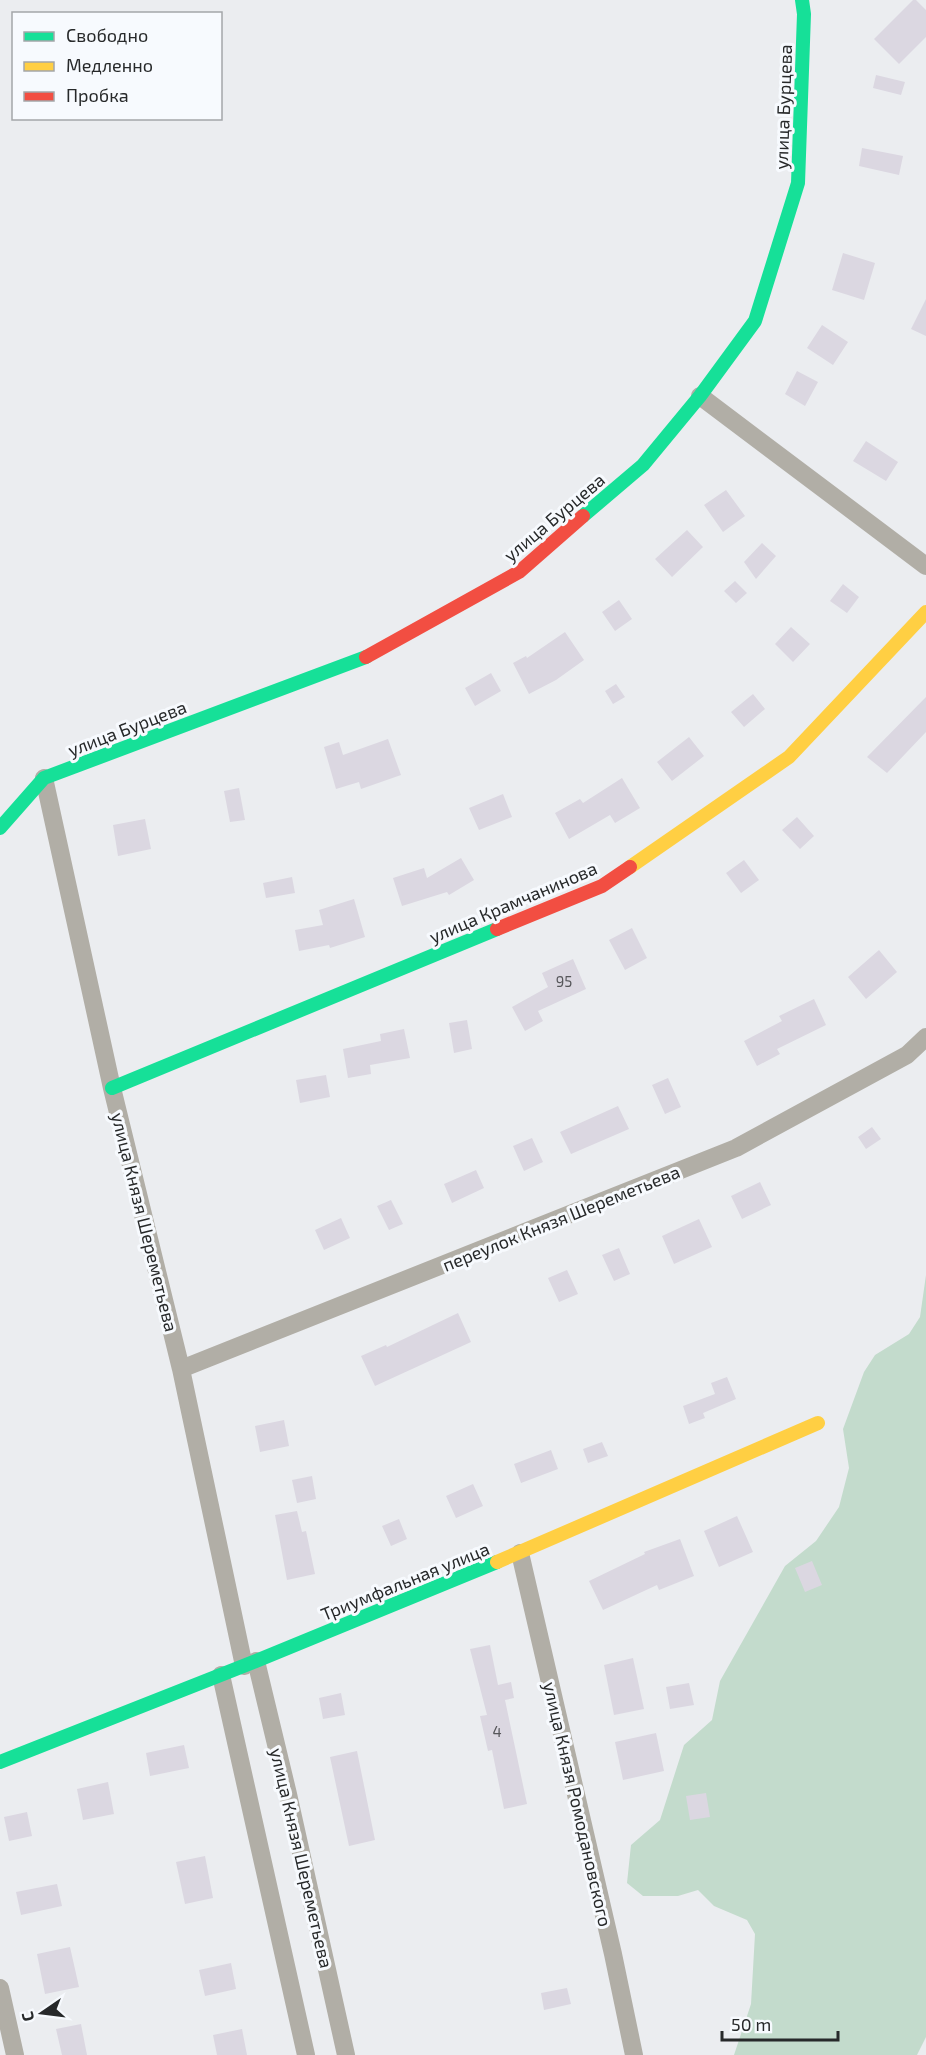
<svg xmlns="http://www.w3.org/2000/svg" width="926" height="2055" font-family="'Exo 2',sans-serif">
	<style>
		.green { fill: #c3dbcc }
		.building { fill: #dbd7e1 }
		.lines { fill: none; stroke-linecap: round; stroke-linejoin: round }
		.street { stroke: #b1aea6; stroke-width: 18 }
		.fast { stroke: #16e098; stroke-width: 14 }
		.slow { stroke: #ffcf43; stroke-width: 14 }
		.jam { stroke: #f24e42; stroke-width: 14 }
		.labels { text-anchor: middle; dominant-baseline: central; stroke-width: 6; stroke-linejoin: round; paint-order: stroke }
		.number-label { font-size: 15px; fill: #56565a }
		.street-label { font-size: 18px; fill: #27292a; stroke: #f7fafe }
	</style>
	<rect width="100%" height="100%" fill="#ebedf0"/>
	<path class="green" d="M 926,1275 L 926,2037 L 917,2055 L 734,2055 L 751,2004 L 755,1934 L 747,1920 L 714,1906 L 698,1890 L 678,1896 L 643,1896 L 627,1883 L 631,1845 L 660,1820 L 684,1745 L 712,1720 L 720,1681 L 785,1566 L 816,1541 L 839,1507 L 849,1468 L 843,1429 L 864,1372 L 875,1355 L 909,1334 L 920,1317 Z"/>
	<path class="building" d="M 913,0 L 916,0 L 926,10 L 926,37 L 899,64 L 874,39 Z
		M 876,75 L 905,82 L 901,95 L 873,88 Z
		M 862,148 L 903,156 L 899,175 L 859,166 Z
		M 843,253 L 875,263 L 864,300 L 832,290 Z
		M 926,299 L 926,336 L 911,329 Z
		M 822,325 L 848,342 L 833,365 L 807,348 Z
		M 797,371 L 818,382 L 805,406 L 785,394 Z
		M 866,441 L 898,462 L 886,481 L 853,461 Z
		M 726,490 L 745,516 L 723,532 L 704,505 Z
		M 687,530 L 703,547 L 672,577 L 655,559 Z
		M 762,543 L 776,556 L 756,579 L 744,562 Z
		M 735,581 L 747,593 L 736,603 L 724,591 Z
		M 843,584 L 859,597 L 847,613 L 830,601 Z
		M 619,600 L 632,619 L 615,631 L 602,612 Z
		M 791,627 L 810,644 L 793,662 L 775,644 Z
		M 565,632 L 584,660 L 556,680 L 529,694 L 513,663 L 526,656 L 527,658 Z
		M 491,673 L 501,691 L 475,706 L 465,688 Z
		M 616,684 L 625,697 L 613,704 L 605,691 Z
		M 753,694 L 765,709 L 744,727 L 731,712 Z
		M 926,697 L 926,732 L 887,773 L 867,757 Z
		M 689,737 L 704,756 L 672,781 L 657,762 Z
		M 388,739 L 401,775 L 361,789 L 359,782 L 336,789 L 324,747 L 339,742 L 343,755 Z
		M 622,778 L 640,808 L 615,823 L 610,815 L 569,839 L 555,813 L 580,799 L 583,803 Z
		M 239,788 L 245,820 L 230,822 L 224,791 Z
		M 503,794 L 512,817 L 479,830 L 469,808 Z
		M 797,817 L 814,836 L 800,849 L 782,830 Z
		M 145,819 L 151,849 L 118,856 L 113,825 Z
		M 461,858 L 474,880 L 449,895 L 447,892 L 402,906 L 393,878 L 424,868 L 427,878 Z
		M 744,860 L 759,880 L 741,893 L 726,873 Z
		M 292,877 L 295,893 L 266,898 L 263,883 Z
		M 354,899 L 365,937 L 330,948 L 329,945 L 299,951 L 295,930 L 323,925 L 319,910 Z
		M 632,928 L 647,958 L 625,970 L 609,940 Z
		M 879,950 L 897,972 L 866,999 L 848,977 Z
		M 573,959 L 586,989 L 538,1011 L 543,1021 L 525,1031 L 512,1007 L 548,987 L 542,973 Z
		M 814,999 L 826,1025 L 777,1049 L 780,1054 L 757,1066 L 744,1041 L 782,1021 L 779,1016 Z
		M 467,1020 L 472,1049 L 454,1053 L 449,1023 Z
		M 404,1029 L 410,1058 L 370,1065 L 371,1074 L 348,1078 L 343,1049 L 381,1041 L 380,1034 Z
		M 326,1075 L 330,1097 L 300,1103 L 296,1080 Z
		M 668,1078 L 681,1107 L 665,1114 L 652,1085 Z
		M 618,1106 L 629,1129 L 571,1154 L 560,1132 Z
		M 872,1127 L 881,1139 L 866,1149 L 858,1137 Z
		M 532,1138 L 543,1162 L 524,1171 L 513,1146 Z
		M 476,1170 L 484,1188 L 452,1203 L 444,1184 Z
		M 760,1182 L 771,1205 L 742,1219 L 731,1196 Z
		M 391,1200 L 403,1224 L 389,1230 L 377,1206 Z
		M 341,1218 L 350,1238 L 324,1250 L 315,1230 Z
		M 699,1219 L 712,1247 L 674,1264 L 662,1236 Z
		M 619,1248 L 630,1274 L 614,1281 L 602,1255 Z
		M 567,1270 L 578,1294 L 559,1302 L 548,1278 Z
		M 458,1313 L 471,1342 L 375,1386 L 361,1356 L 386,1345 L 387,1347 Z
		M 727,1377 L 736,1399 L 703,1413 L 705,1418 L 689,1424 L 683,1406 L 715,1394 L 711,1383 Z
		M 284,1420 L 289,1446 L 260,1452 L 255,1426 Z
		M 602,1442 L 608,1456 L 588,1463 L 583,1449 Z
		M 551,1450 L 558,1469 L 521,1483 L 514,1464 Z
		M 312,1476 L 316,1499 L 297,1503 L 292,1480 Z
		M 473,1484 L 483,1506 L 456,1518 L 446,1496 Z
		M 297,1511 L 302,1532 L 306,1531 L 315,1574 L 287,1580 L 275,1515 Z
		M 737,1516 L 753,1552 L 719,1567 L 704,1531 Z
		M 399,1519 L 407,1539 L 391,1546 L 382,1526 Z
		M 680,1539 L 694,1576 L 659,1590 L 657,1585 L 603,1610 L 589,1581 L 645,1554 L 644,1552 Z
		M 812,1561 L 822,1585 L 805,1592 L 795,1568 Z
		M 490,1645 L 498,1685 L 511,1682 L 514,1698 L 505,1700 L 527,1804 L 504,1809 L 492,1750 L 488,1751 L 480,1716 L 487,1715 L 470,1649 Z
		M 633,1658 L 644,1709 L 614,1715 L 604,1665 Z
		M 689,1683 L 694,1705 L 670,1709 L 666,1687 Z
		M 341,1693 L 345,1715 L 323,1719 L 319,1698 Z
		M 656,1733 L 664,1771 L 623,1780 L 615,1742 Z
		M 184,1745 L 189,1768 L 150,1776 L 146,1753 Z
		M 357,1751 L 375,1840 L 349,1846 L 330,1757 Z
		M 108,1782 L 114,1814 L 83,1820 L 77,1789 Z
		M 706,1793 L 710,1817 L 690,1820 L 686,1796 Z
		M 27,1812 L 32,1836 L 9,1841 L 4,1817 Z
		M 205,1856 L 213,1898 L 185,1904 L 176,1862 Z
		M 57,1884 L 62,1906 L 21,1915 L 16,1892 Z
		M 70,1947 L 79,1987 L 45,1994 L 37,1954 Z
		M 231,1963 L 236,1989 L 205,1996 L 199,1970 Z
		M 567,1988 L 571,2004 L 544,2010 L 541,1993 Z
		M 81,2024 L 87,2055 L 62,2055 L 56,2029 Z
		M 242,2029 L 247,2055 L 217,2055 L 213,2035 Z"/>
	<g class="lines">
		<path class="street" d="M 700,396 L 926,566
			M 44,778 L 112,1088 L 181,1369 L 244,1666
			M 181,1369 L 736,1148 L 907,1055 L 926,1037
			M 520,1553 L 613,1954 L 634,2055
			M 256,1661 L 288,1794 L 346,2055
			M 221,1675 L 306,2055
			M 0,1988 L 15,2055"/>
		<path class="fast" d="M 583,516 L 643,465 L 700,396 L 755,321 L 798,183 L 804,14 L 802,0
			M 0,828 L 44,778 L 366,657
			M 112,1088 L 497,929
			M 0,1762 L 256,1661 L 497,1562"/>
		<path class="slow" d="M 630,867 L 789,757 L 926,612
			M 497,1562 L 818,1423"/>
		<path class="jam" d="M 366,657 L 519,572 L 583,516
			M 497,929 L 602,886 L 630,867"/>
	</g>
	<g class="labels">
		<g class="number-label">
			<text x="564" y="981">95</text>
			<text x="497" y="1731">4</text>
		</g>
		<g class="street-label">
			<text transform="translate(783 107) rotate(-88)">улица Бурцева</text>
			<text transform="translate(554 517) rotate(-40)">улица Бурцева</text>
			<text transform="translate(127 728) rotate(-21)">улица Бурцева</text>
			<text transform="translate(513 902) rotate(-23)">улица Крамчанинова</text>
			<text transform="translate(561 1218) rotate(-22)">переулок Князя Шереметьева</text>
			<text transform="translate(145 1222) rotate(76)">улица Князя Шереметьева</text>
			<text transform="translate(405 1581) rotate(-22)">Триумфальная улица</text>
			<text transform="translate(578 1804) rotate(77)">улица Князя Ромодановского</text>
			<text transform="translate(302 1858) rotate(77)">улица Князя Шереметьева</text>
		</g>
	</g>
	<rect x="12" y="12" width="210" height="108" fill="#f7fafe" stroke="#a4a6a9" stroke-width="1.5"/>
	<rect x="24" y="32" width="30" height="9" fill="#16e098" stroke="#a4a6a9" stroke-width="1.5"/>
	<text x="66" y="42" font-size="18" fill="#27292a">Свободно</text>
	<rect x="24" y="62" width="30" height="9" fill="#ffcf43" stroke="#a4a6a9" stroke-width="1.5"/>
	<text x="66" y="72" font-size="18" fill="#27292a">Медленно</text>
	<rect x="24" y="92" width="30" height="9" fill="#f24e42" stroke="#a4a6a9" stroke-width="1.5"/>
	<text x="66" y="102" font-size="18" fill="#27292a">Пробка</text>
	<g transform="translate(42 2013) rotate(256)" stroke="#f7fafe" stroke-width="4.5" paint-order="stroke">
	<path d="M0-4.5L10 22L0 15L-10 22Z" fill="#27292a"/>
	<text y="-9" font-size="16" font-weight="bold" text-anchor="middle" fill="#27292a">С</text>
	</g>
	<path d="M722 2031v9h116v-9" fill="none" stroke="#27292a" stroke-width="3"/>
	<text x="731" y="2031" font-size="18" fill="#27292a" stroke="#f7fafe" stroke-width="4.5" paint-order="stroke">50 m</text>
</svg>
